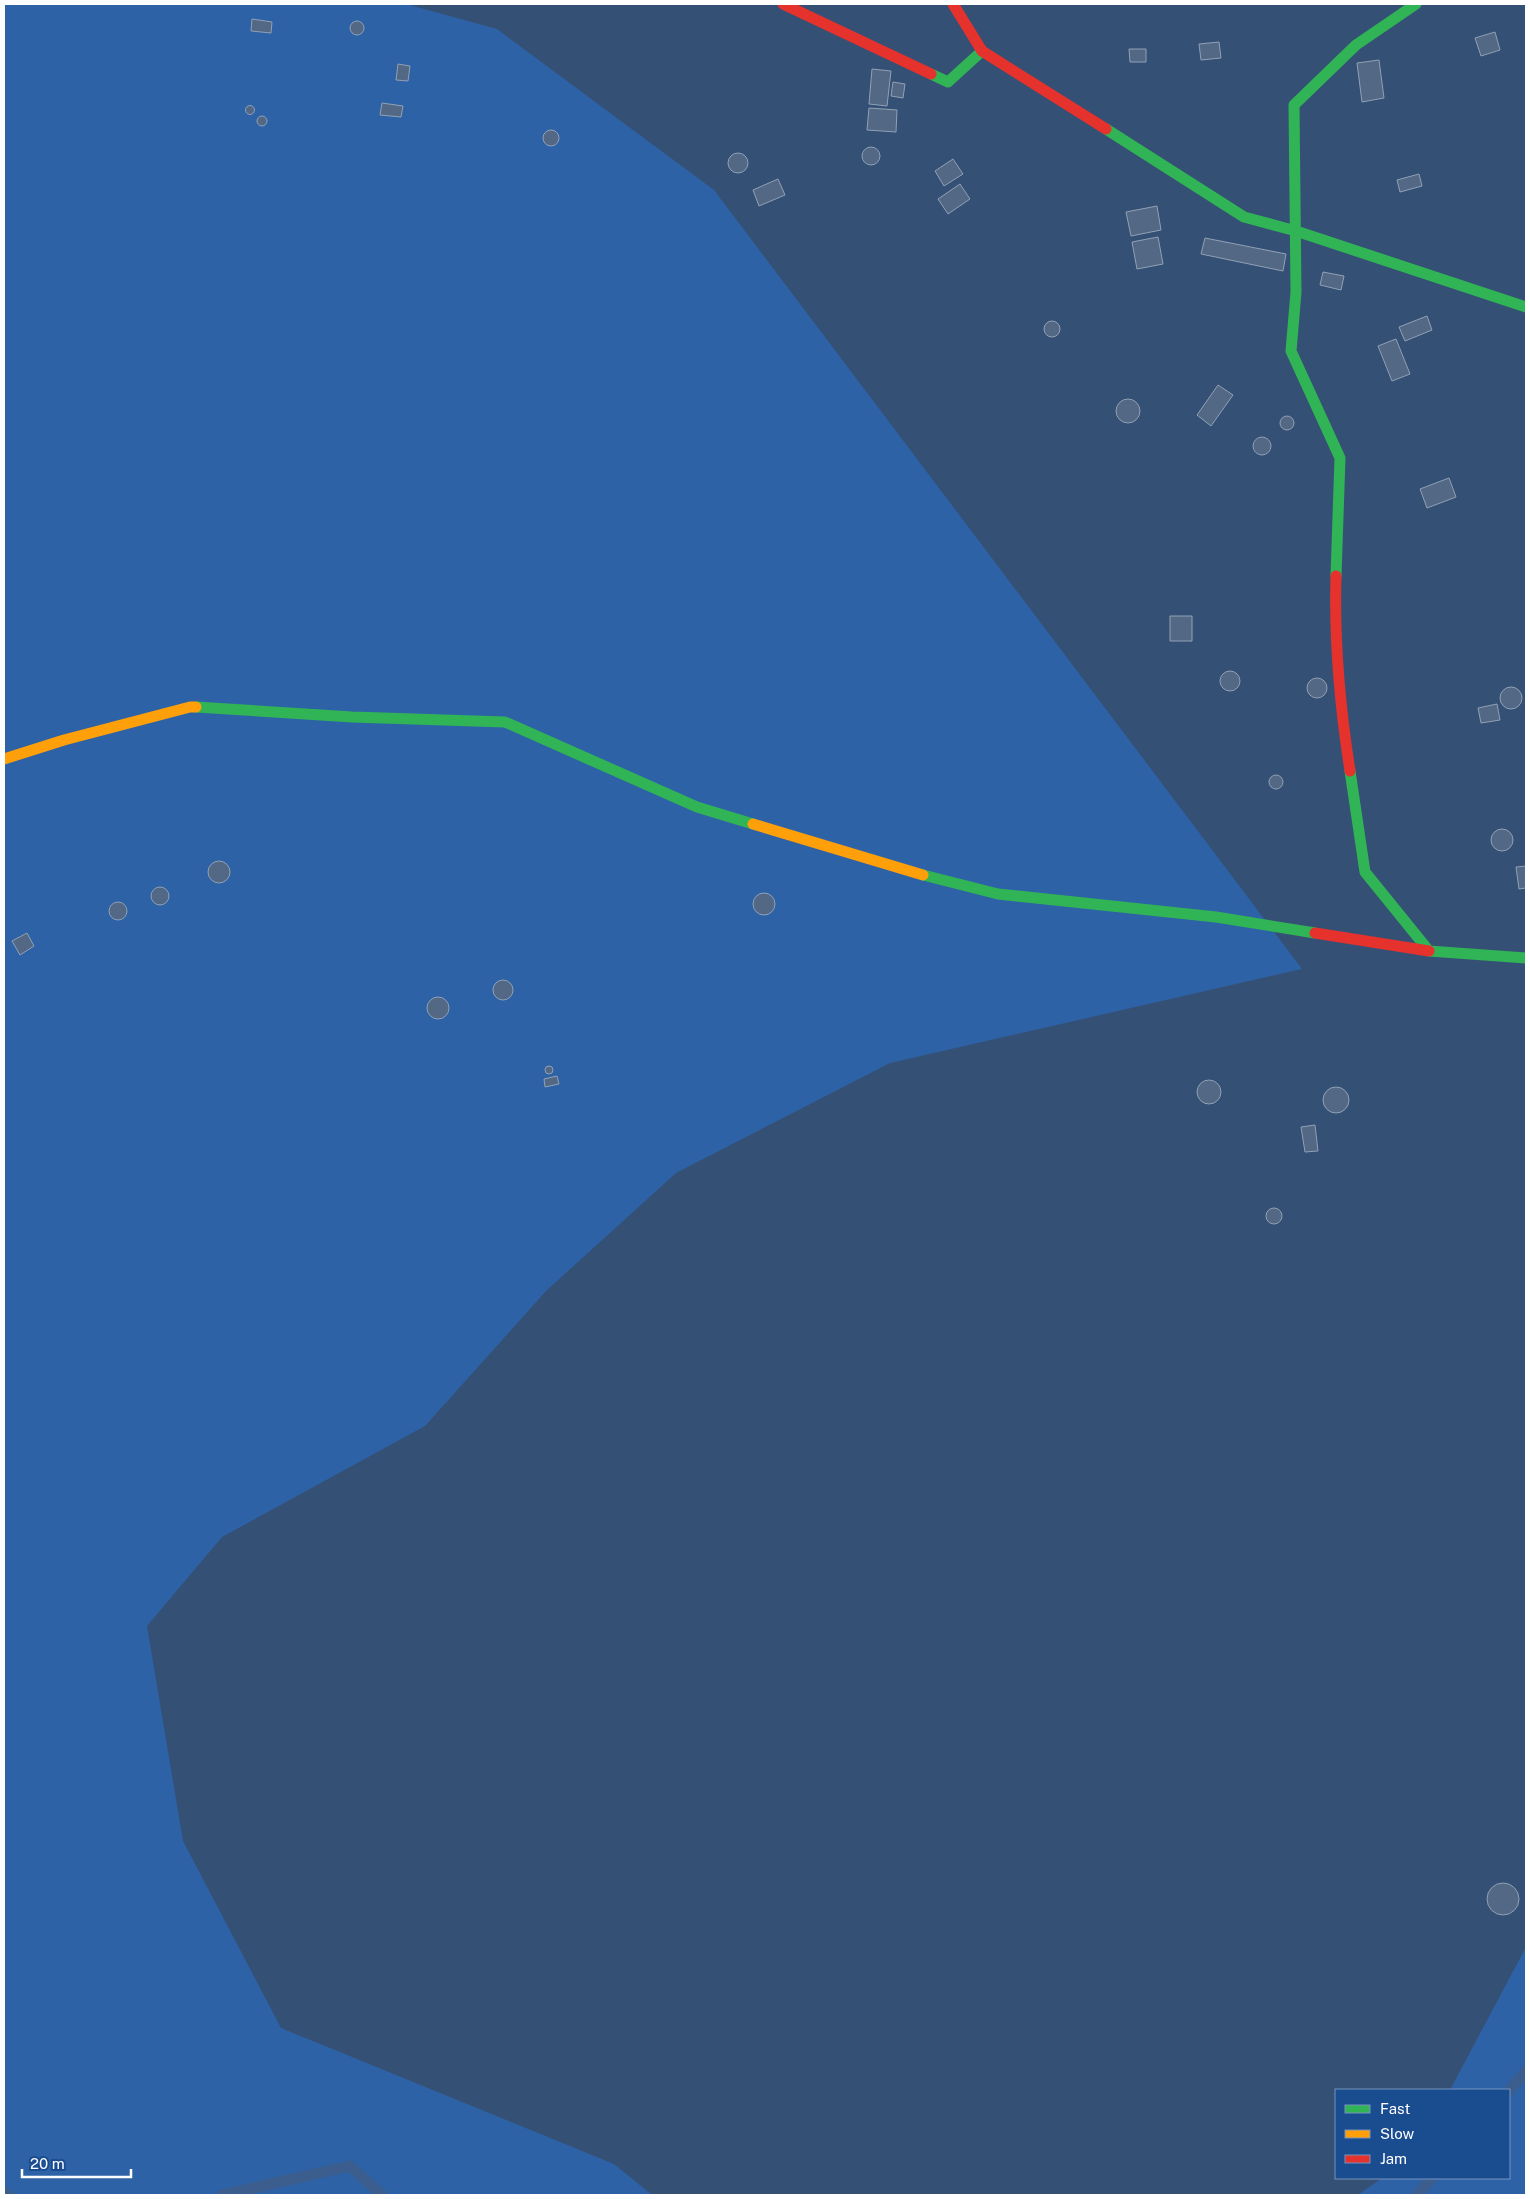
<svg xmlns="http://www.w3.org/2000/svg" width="1530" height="2199" font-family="'Public Sans',sans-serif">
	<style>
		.green { fill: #2e62a6 }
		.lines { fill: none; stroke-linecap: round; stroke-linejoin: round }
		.stream { stroke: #3b5e8e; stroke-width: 11 }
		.building { fill: #526885; stroke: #91a1b6 }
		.fast { stroke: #30b455; stroke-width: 11 }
		.slow { stroke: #ff9f0a; stroke-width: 11 }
		.jam { stroke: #e5322d; stroke-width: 11 }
	</style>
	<rect width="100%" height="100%" fill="#355075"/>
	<path class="green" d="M 4,4 L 406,4 L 497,29 L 714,190 L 1302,969 L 890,1063 L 676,1173 L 546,1291 L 425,1426 L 222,1537 L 147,1626 L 183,1841 L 281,2028 L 614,2164 L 652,2195 L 4,2195 Z
		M 1526,1947 L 1526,2195 L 1358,2195 L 1382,2178 L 1509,2178 L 1509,2090 L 1450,2090 Z"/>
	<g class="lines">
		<path class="stream" d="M 1509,2091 L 1526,2071
			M 4,2192 L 9,2195
			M 222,2195 L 350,2166 L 382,2195
			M 1417,2195 L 1432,2178"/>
	</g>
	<path class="building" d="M 252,19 L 272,22 L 271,33 L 251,31 Z
		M350 28a7 7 0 1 1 14 0a7 7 0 1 1-14 0Z
		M 1495,32 L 1500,50 L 1481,56 L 1475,38 Z
		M 1219,42 L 1221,58 L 1201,60 L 1199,44 Z
		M 1129,49 L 1146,49 L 1146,62 L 1130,62 Z
		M 1379,60 L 1384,98 L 1362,102 L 1357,63 Z
		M 398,64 L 410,66 L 408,81 L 396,80 Z
		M 872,69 L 891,71 L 887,106 L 869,104 Z
		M 893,82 L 905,84 L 903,98 L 891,96 Z
		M 382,103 L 403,106 L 401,117 L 380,115 Z
		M245.5 110a4.5 4.5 0 1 1 9 0a4.5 4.5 0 1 1-9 0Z
		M 869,108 L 897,110 L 896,132 L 867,130 Z
		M257 121a5 5 0 1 1 10 0a5 5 0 1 1-10 0Z
		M543 138a8 8 0 1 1 16 0a8 8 0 1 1-16 0Z
		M862 156a9 9 0 1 1 18 0a9 9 0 1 1-18 0Z
		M728 163a10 10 0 1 1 20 0a10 10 0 1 1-20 0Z
		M 953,159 L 963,174 L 944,186 L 935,171 Z
		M 1419,174 L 1422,186 L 1400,192 L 1397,180 Z
		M 778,179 L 785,195 L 759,206 L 753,190 Z
		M 960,184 L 970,199 L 948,214 L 938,199 Z
		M 1157,206 L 1161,230 L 1131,236 L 1126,212 Z
		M 1158,237 L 1163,264 L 1137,269 L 1132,242 Z
		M 1205,238 L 1286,254 L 1283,271 L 1201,254 Z
		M 1323,272 L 1344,276 L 1341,290 L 1320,285 Z
		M 1427,316 L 1432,330 L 1405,341 L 1399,327 Z
		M1044 329a8 8 0 1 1 16 0a8 8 0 1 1-16 0Z
		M 1396,339 L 1410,374 L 1392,381 L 1378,346 Z
		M 1218,385 L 1233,395 L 1211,426 L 1197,415 Z
		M1116 411a12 12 0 1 1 24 0a12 12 0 1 1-24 0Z
		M1280 423a7 7 0 1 1 14 0a7 7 0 1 1-14 0Z
		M1253 446a9 9 0 1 1 18 0a9 9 0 1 1-18 0Z
		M 1449,478 L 1456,497 L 1427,508 L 1420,489 Z
		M 1170,616 L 1192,616 L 1192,641 L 1170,641 Z
		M1220 681a10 10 0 1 1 20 0a10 10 0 1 1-20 0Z
		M1307 688a10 10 0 1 1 20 0a10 10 0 1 1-20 0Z
		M1500 698a11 11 0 1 1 22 0a11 11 0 1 1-22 0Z
		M 1497,704 L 1500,720 L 1481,723 L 1478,708 Z
		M1269 782a7 7 0 1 1 14 0a7 7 0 1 1-14 0Z
		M1491 840a11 11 0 1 1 22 0a11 11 0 1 1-22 0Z
		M208 872a11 11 0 1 1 22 0a11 11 0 1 1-22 0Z
		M 1526,866 L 1526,888 L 1519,889 L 1516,867 Z
		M151 896a9 9 0 1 1 18 0a9 9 0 1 1-18 0Z
		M753 904a11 11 0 1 1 22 0a11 11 0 1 1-22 0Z
		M109 911a9 9 0 1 1 18 0a9 9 0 1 1-18 0Z
		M 27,933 L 34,946 L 20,955 L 12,941 Z
		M493 990a10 10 0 1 1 20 0a10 10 0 1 1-20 0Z
		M427 1008a11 11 0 1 1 22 0a11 11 0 1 1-22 0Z
		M545 1070a4 4 0 1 1 8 0a4 4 0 1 1-8 0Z
		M 557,1076 L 559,1084 L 545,1087 L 544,1079 Z
		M1197 1092a12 12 0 1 1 24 0a12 12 0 1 1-24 0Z
		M1323 1100a13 13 0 1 1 26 0a13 13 0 1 1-26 0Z
		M 1315,1125 L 1318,1151 L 1305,1152 L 1301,1127 Z
		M1266 1216a8 8 0 1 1 16 0a8 8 0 1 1-16 0Z
		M1487 1899a16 16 0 1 1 32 0a16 16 0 1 1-32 0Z"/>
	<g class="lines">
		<path class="fast" d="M 931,74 L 948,82 L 982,51
			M 1106,129 L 1244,217 L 1296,231 L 1526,307
			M 1336,576 L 1340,458 L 1291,351 L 1296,292 L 1294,105 L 1356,45 L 1416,4
			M 196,707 L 352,717 L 505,722 L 697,807 L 753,824
			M 1350,771 L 1365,872 L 1429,951 L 1526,958
			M 923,875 L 998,894 L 1216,917 L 1315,933"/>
		<path class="slow" d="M 4,759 L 64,740 L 190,707 L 196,707
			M 753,824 L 923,875"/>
		<path class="jam" d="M 783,4 L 931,74
			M 953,4 L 982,51 L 1106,129
			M 1336,576 C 1334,642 1340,707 1350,771
			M 1315,933 L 1429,951"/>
	</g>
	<rect width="1530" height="2199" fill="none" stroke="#ffffff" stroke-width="10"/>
	<rect x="1335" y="2089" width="175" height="90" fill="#1a4c90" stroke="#7694bc"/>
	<rect x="1345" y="2105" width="25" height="8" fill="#30b455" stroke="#7694bc"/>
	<text x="1380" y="2114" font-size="15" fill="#ffffff">Fast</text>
	<rect x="1345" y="2130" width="25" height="8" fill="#ff9f0a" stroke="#7694bc"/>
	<text x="1380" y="2139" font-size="15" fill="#ffffff">Slow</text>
	<rect x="1345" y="2155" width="25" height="8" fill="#e5322d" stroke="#7694bc"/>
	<text x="1380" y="2164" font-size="15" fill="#ffffff">Jam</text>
	<path d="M22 2169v8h109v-8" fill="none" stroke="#ffffff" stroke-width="2.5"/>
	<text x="30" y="2169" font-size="15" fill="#ffffff" stroke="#1a4c90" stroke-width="4" paint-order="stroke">20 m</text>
</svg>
